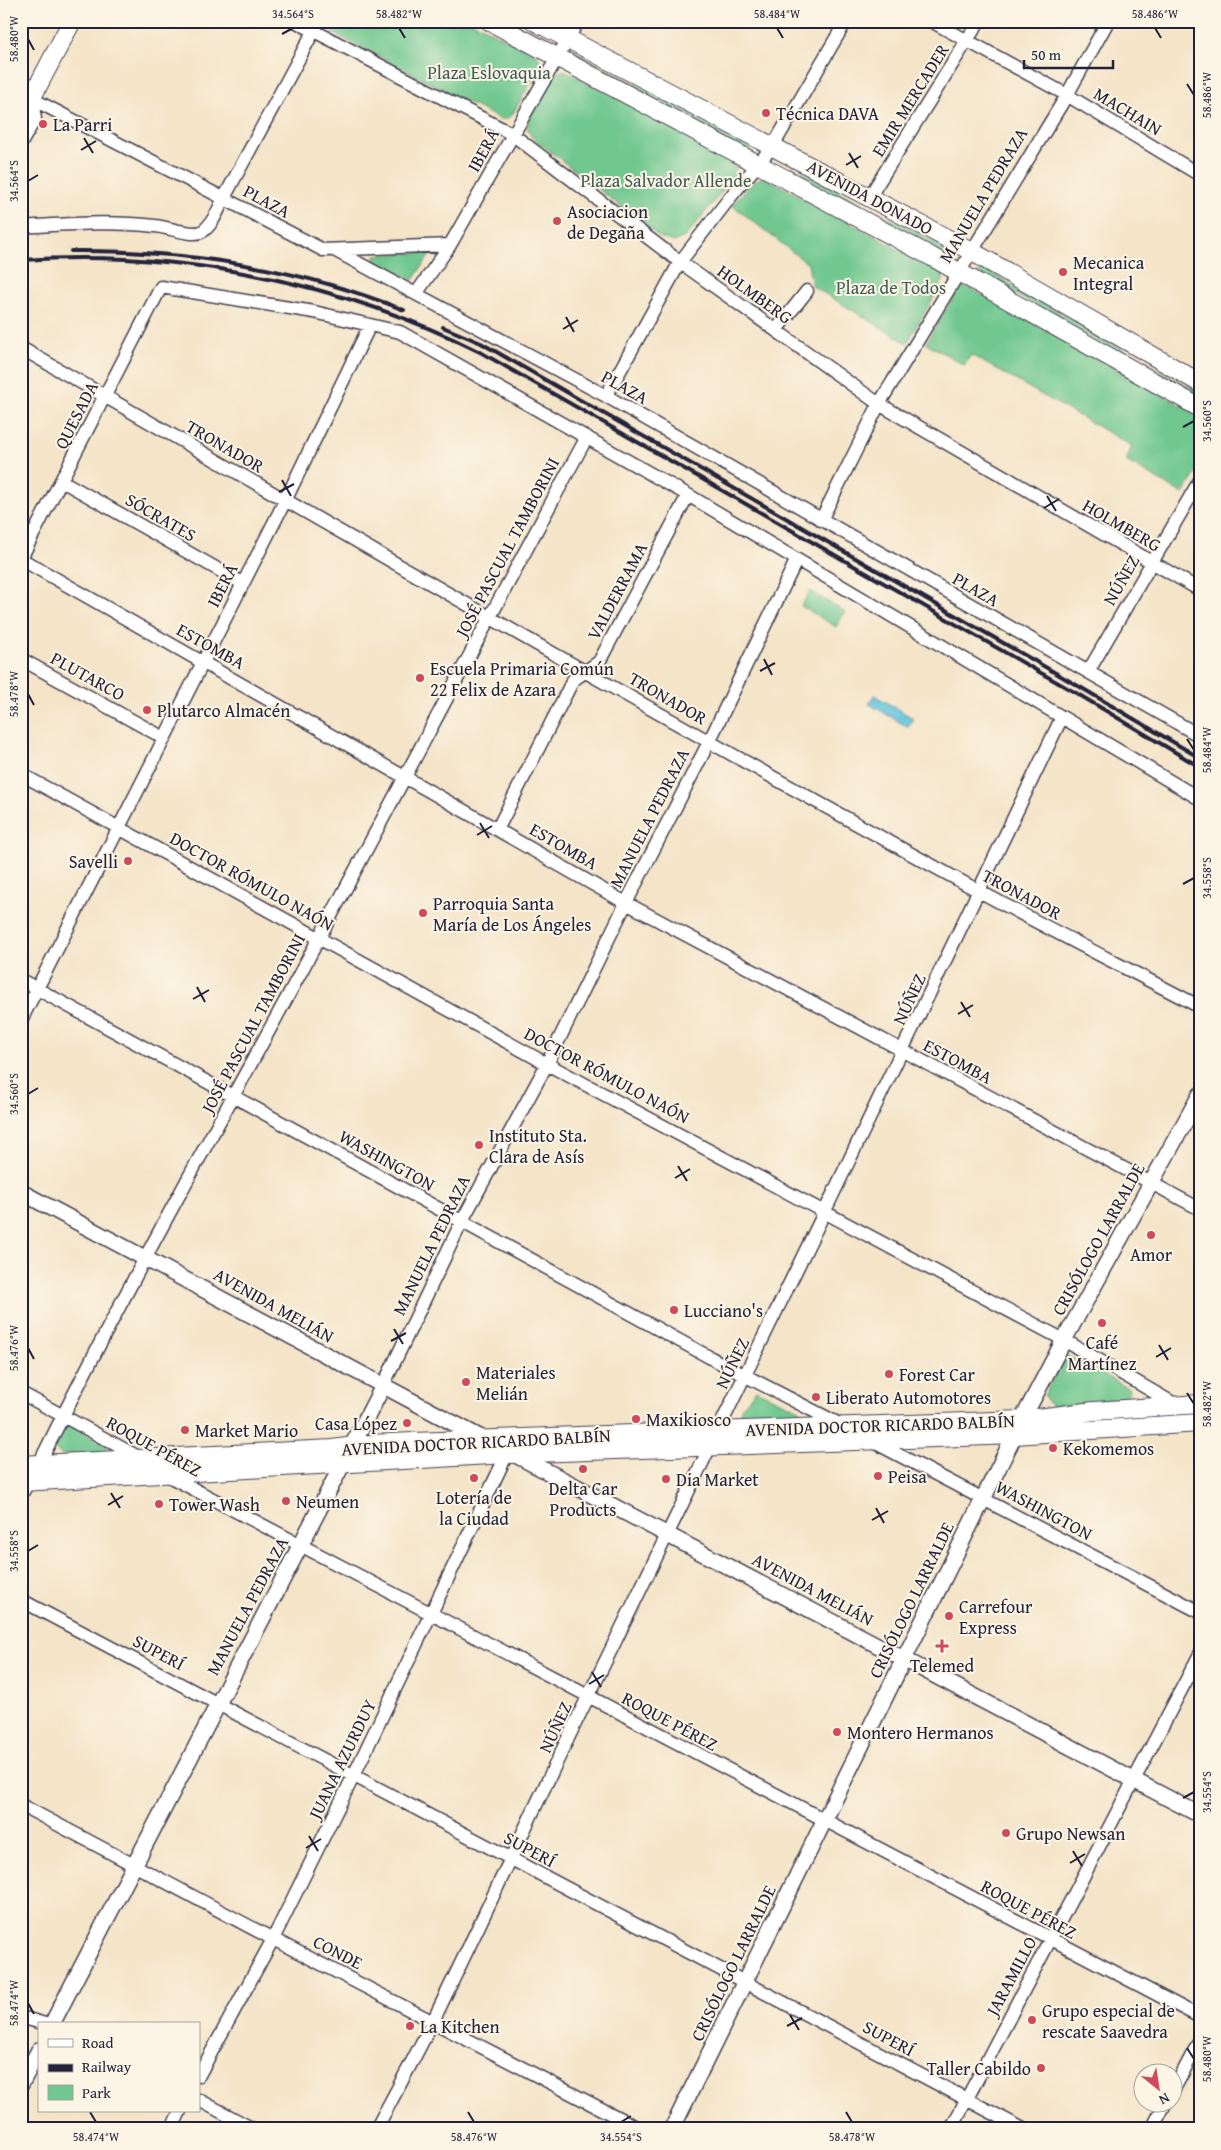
<svg xmlns="http://www.w3.org/2000/svg" width="1221" height="2150" font-family="'Gentium Book Plus',serif">
	<style>
		.green { fill: #6fc88f; stroke: #487565 }
		.water { fill: #5cc0da; stroke: #3f718a }
		.lines { fill: none; stroke-linecap: round; stroke-linejoin: round }
		.minor-casing { stroke: #423f50; stroke-width: 15 }
		.tertiary-casing { stroke: #423f50; stroke-width: 18 }
		.secondary-casing { stroke: #423f50; stroke-width: 20 }
		.minor { stroke: #fff; stroke-width: 12 }
		.tertiary { stroke: #fff; stroke-width: 15 }
		.secondary { stroke: #fff; stroke-width: 18 }
		.rail { stroke: #22223b; stroke-width: 4 }
		.ticks { fill: none; stroke: #22223b; stroke-width: 2 }
		.poi-dot { fill: #d1495b; stroke: #fcf5e5; stroke-width: 2 }
		.labels { text-anchor: middle; dominant-baseline: central; stroke-width: 4; stroke-linejoin: round; paint-order: stroke }
		.park-label { font-size: 18px; fill: #3d5c58; stroke: #fcf5e5 }
		.street-label { font-size: 18px; fill: #22223b; stroke: #fcf5e5 }
		.poi-label { font-size: 18px; fill: #22223b; stroke: #fcf5e5; text-anchor: start }
		.neatline { fill: none; stroke: #22223b; stroke-width: 2 }
		.ticks-label { font-size: 12px; text-anchor: middle; fill: #22223b }
	</style>
	<rect width="100%" height="100%" fill="#fcf5e5"/>
	<filter id="ink" filterUnits="userSpaceOnUse"><feTurbulence type="fractalNoise" baseFrequency=".02" numOctaves="2"/><feDisplacementMap in="SourceGraphic" scale="10" xChannelSelector="R" yChannelSelector="G"/><feConvolveMatrix kernelMatrix="1 2 1 2 8 2 1 2 1" color-interpolation-filters="sRGB"/></filter>
	<filter id="wash" filterUnits="userSpaceOnUse"><feTurbulence type="fractalNoise" baseFrequency=".0096" numOctaves="4" result="noise"/><feDisplacementMap in="SourceGraphic" scale="20" xChannelSelector="R" yChannelSelector="G"/><feGaussianBlur stdDeviation="1.12" result="paint"/><feColorMatrix in="noise" values="0 0 0 0 0 0 0 0 0 0 0 0 0 0 0 0 0 1.4 0 .05"/><feComposite in="paint" operator="in"/></filter>
	<g filter="url(#wash)">
		<rect width="100%" height="100%" fill="#f4e4c8"/>
		<path class="green" d="M 330,21 L 471,21 L 537,55 L 540,61 L 539,69 L 512,115 L 506,119 L 500,119 L 333,33 L 330,27 Z
			M 574,52 L 753,145 L 749,152 L 571,57 Z
			M 564,70 L 734,161 L 736,166 L 735,175 L 686,236 L 674,242 L 661,238 L 532,137 L 528,130 L 528,121 L 554,75 Z
			M 791,166 L 949,250 L 945,257 L 787,171 Z
			M 764,177 L 943,273 L 943,281 L 907,343 L 812,286 L 808,264 L 732,205 L 754,181 Z
			M 432,252 L 413,280 L 375,262 L 375,255 Z
			M 981,267 L 1200,394 L 1200,401 L 978,273 Z
			M 965,287 L 970,288 L 1200,416 L 1200,467 L 1183,494 L 1126,461 L 1132,446 L 971,355 L 964,365 L 926,343 L 956,293 L 960,289 Z
			M 810,591 L 845,612 L 836,627 L 801,606 Z
			M 1066,1355 L 1130,1389 L 1125,1399 L 1052,1407 L 1044,1396 Z
			M 756,1390 L 800,1410 L 802,1415 L 799,1418 L 746,1422 L 741,1416 L 741,1408 Z
			M 71,1426 L 107,1446 L 107,1449 L 105,1452 L 61,1455 L 56,1450 L 55,1444 L 65,1428 Z"/>
		<path class="water" d="M 874,695 L 913,718 L 908,727 L 869,704 Z"/>
	</g>
	<g filter="url(#ink)">
		<g class="lines">
			<g class="minor-casing">
				<path id="minor" d="M 295,21 L 512,134 L 680,262 L 879,404 L 1200,590
					M 931,21 L 1067,95 L 1200,175
					M 21,93 L 323,250 L 450,245
					M 21,143 L 35,119 L 32,98 L 30,99
					M 870,196 L 979,21
					M 21,227 C 66,224 111,221 155,226 C 167,227 191,236 201,232 C 212,227 219,208 224,198 L 319,21
					M 334,250 L 606,396 L 1200,736
					M 416,294 L 450,245 L 578,21
					M 776,330 L 807,291
					M 21,348 C 339,531 656,715 977,890 C 1051,930 1126,968 1200,1007
					M 606,396 L 680,262 L 732,195 L 773,146 L 846,21
					M 62,481 L 242,583
					M 821,520 L 879,404 L 1067,95 L 1108,21
					M 21,558 L 161,287 L 314,312 L 400,332 L 688,495 L 1200,799
					M 21,559 L 626,903 L 1200,1209
					M 21,659 L 164,738
					M 1088,672 L 1200,480
					M 21,774 L 547,1064 L 1064,1340 L 1178,1406
					M 498,828 L 573,680 L 599,662 L 688,495
					M 21,980 L 711,1358 L 843,1426
					M 21,1020 L 285,501 L 370,325
					M 383,1386 L 462,1221 L 547,1064 L 626,903 L 709,742 L 796,561
					M 21,1393 L 142,1459
					M 872,1441 L 1200,1612
					M 165,1474 L 1200,2017
					M 21,1495 L 39,1464 C 117,1305 204,1150 289,994 C 389,809 486,622 587,437
					M 21,1600 L 1023,2129
					M 21,1805 L 273,1939 L 640,2129
					M 21,2017 L 45,2024
					M 199,2075 L 273,1939 L 354,1775 L 507,1454
					M 1174,2089 L 1200,2040
					M 199,2100 L 253,2129
					M 172,2129 L 180,2111
					M 376,2129 C 396,2092 416,2055 435,2017 C 487,1911 536,1803 588,1697 C 748,1371 906,1045 1062,717
					M 951,2129 L 1200,1654
					M 1152,2129 L 1166,2102"/>
			</g>
			<g class="tertiary-casing">
				<path id="tertiary" d="M 21,1192 L 485,1440
					M 514,1454 L 1200,1815
					M 52,2024 L 383,1386
					M 21,2084 L 39,2050
					M 672,2129 L 1022,1420 L 1064,1340 L 1200,1095"/>
			</g>
			<g class="secondary-casing">
				<path id="secondary" d="M 489,21 L 932,257 L 1200,408
					M 534,21 L 971,251 L 1200,383
					M 21,118 L 72,21
					M 21,1465 L 332,1449 L 370,1444 L 413,1442 L 1022,1420 L 1094,1411 L 1200,1404
					M 21,1482 L 507,1454 L 1014,1435 L 1200,1423"/>
			</g>
			<use href="#minor" class="minor"/>
			<use href="#tertiary" class="tertiary"/>
			<use href="#secondary" class="secondary"/>
			<path class="rail" d="M 71,251 C 184,250 299,268 404,310
				M 21,260 C 179,249 341,282 482,353 L 1076,693 L 1200,767
				M 443,327 L 481,343 L 1080,687 L 1200,758"/>
		</g>
	</g>
	<path class="ticks" d="M 399,28 L 405,38M 777,28 L 783,38M 1155,28 L 1161,38M 282,34 L 293,28M 28,39 L 34,50M 1187,84 L 1194,95M 84,138 L 93,153M 81,150 L 96,141M 849,153 L 858,168M 846,165 L 861,156M 28,181 L 38,175M 566,317 L 574,332M 563,329 L 578,320M 1183,427 L 1194,421M 282,480 L 291,496M 279,492 L 294,484M 1047,496 L 1056,511M 1044,508 L 1059,499M 764,659 L 772,675M 760,671 L 775,663M 28,694 L 34,705M 1187,739 L 1194,750M 480,823 L 489,838M 477,835 L 492,826M 1183,884 L 1194,878M 197,987 L 205,1002M 193,999 L 209,990M 961,1002 L 970,1017M 958,1014 L 973,1005M 28,1094 L 38,1088M 678,1166 L 687,1181M 675,1178 L 690,1169M 394,1329 L 403,1344M 391,1341 L 406,1333M 1159,1345 L 1168,1360M 28,1348 L 34,1359M 1156,1357 L 1171,1348M 1187,1393 L 1194,1404M 111,1493 L 120,1508M 108,1505 L 123,1496M 876,1508 L 884,1523M 872,1520 L 888,1511M 28,1551 L 38,1545M 592,1672 L 601,1687M 589,1684 L 604,1675M 1183,1798 L 1194,1792M 309,1836 L 318,1851M 306,1848 L 321,1839M 1073,1851 L 1082,1866M 1070,1863 L 1085,1854M 28,2003 L 34,2014M 790,2015 L 799,2030M 787,2026 L 802,2018M 1187,2048 L 1194,2059M 90,2112 L 96,2122M 468,2112 L 474,2122M 846,2112 L 852,2122M 621,2122 L 631,2116"/>
	<g class="poi-dot">
		<circle cx="766" cy="113" r="5"/>
		<circle cx="43" cy="124" r="5"/>
		<circle cx="557" cy="221" r="5"/>
		<circle cx="1063" cy="272" r="5"/>
		<circle cx="420" cy="678" r="5"/>
		<circle cx="147" cy="710" r="5"/>
		<circle cx="128" cy="861" r="5"/>
		<circle cx="423" cy="913" r="5"/>
		<circle cx="479" cy="1145" r="5"/>
		<circle cx="1151" cy="1235" r="5"/>
		<circle cx="674" cy="1310" r="5"/>
		<circle cx="1102" cy="1323" r="5"/>
		<circle cx="889" cy="1374" r="5"/>
		<circle cx="466" cy="1382" r="5"/>
		<circle cx="816" cy="1397" r="5"/>
		<circle cx="636" cy="1419" r="5"/>
		<circle cx="407" cy="1423" r="5"/>
		<circle cx="185" cy="1430" r="5"/>
		<circle cx="1053" cy="1448" r="5"/>
		<circle cx="583" cy="1469" r="5"/>
		<circle cx="878" cy="1476" r="5"/>
		<circle cx="474" cy="1478" r="5"/>
		<circle cx="666" cy="1479" r="5"/>
		<circle cx="286" cy="1501" r="5"/>
		<circle cx="159" cy="1504" r="5"/>
		<circle cx="949" cy="1616" r="5"/>
		<path d="M939.5 1638.5h5v5h5v5h-5v5h-5v-5h-5v-5h5z"/>
		<circle cx="837" cy="1732" r="5"/>
		<circle cx="1006" cy="1833" r="5"/>
		<circle cx="1032" cy="2020" r="5"/>
		<circle cx="410" cy="2026" r="5"/>
		<circle cx="1041" cy="2068" r="5"/>
	</g>
	<g class="labels">
		<g class="park-label">
			<text x="489" y="72">Plaza Eslovaquia</text>
			<text x="666" y="180">Plaza Salvador Allende</text>
			<text x="891" y="287">Plaza de Todos</text>
		</g>
		<g class="street-label">
			<text transform="translate(910 100) rotate(-58)">EMIR MERCADER</text>
			<text transform="translate(1128 111) rotate(31)">MACHAIN</text>
			<text transform="translate(483 150) rotate(-61)">IBERÁ</text>
			<text transform="translate(983 195) rotate(-59)">MANUELA PEDRAZA</text>
			<text transform="translate(870 197) rotate(28)">AVENIDA DONADO</text>
			<text transform="translate(267 201) rotate(28)">PLAZA</text>
			<text transform="translate(755 294) rotate(36)">HOLMBERG</text>
			<text transform="translate(625 387) rotate(29)">PLAZA</text>
			<text transform="translate(76 415) rotate(-63)">QUESADA</text>
			<text transform="translate(225 446) rotate(30)">TRONADOR</text>
			<text transform="translate(161 517) rotate(30)">SÓCRATES</text>
			<text transform="translate(1122 525) rotate(30)">HOLMBERG</text>
			<text transform="translate(507 547) rotate(-62)">JOSÉ PASCUAL TAMBORINI</text>
			<text transform="translate(1121 580) rotate(-60)">NÚÑEZ</text>
			<text transform="translate(222 585) rotate(-63)">IBERÁ</text>
			<text transform="translate(976 589) rotate(30)">PLAZA</text>
			<text transform="translate(617 591) rotate(-62)">VALDERRAMA</text>
			<text transform="translate(211 646) rotate(29)">ESTOMBA</text>
			<text transform="translate(88 676) rotate(29)">PLUTARCO</text>
			<text transform="translate(668 698) rotate(30)">TRONADOR</text>
			<text transform="translate(649 818) rotate(-63)">MANUELA PEDRAZA</text>
			<text transform="translate(564 846) rotate(30)">ESTOMBA</text>
			<text transform="translate(252 881) rotate(29)">DOCTOR RÓMULO NAÓN</text>
			<text transform="translate(1022 894) rotate(28)">TRONADOR</text>
			<text transform="translate(909 999) rotate(-65)">NÚÑEZ</text>
			<text transform="translate(253 1023) rotate(-62)">JOSÉ PASCUAL TAMBORINI</text>
			<text transform="translate(958 1061) rotate(28)">ESTOMBA</text>
			<text transform="translate(607 1075) rotate(28)">DOCTOR RÓMULO NAÓN</text>
			<text transform="translate(387 1160) rotate(29)">WASHINGTON</text>
			<text transform="translate(1098 1239) rotate(-61)">CRISÓLOGO LARRALDE</text>
			<text transform="translate(431 1245) rotate(-64)">MANUELA PEDRAZA</text>
			<text transform="translate(274 1305) rotate(29)">AVENIDA MELIÁN</text>
			<text transform="translate(732 1363) rotate(-64)">NÚÑEZ</text>
			<text transform="translate(880 1425) rotate(-2)">AVENIDA DOCTOR RICARDO BALBÍN</text>
			<text transform="translate(476 1442) rotate(-3)">AVENIDA DOCTOR RICARDO BALBÍN</text>
			<text transform="translate(154 1446) rotate(29)">ROQUE PÉREZ</text>
			<text transform="translate(1044 1510) rotate(28)">WASHINGTON</text>
			<text transform="translate(813 1589) rotate(28)">AVENIDA MELIÁN</text>
			<text transform="translate(911 1600) rotate(-64)">CRISÓLOGO LARRALDE</text>
			<text transform="translate(247 1606) rotate(-62)">MANUELA PEDRAZA</text>
			<text transform="translate(159 1652) rotate(28)">SUPERÍ</text>
			<text transform="translate(670 1721) rotate(28)">ROQUE PÉREZ</text>
			<text transform="translate(555 1727) rotate(-65)">NÚÑEZ</text>
			<text transform="translate(342 1759) rotate(-64)">JUANA AZURDUY</text>
			<text transform="translate(530 1849) rotate(28)">SUPERÍ</text>
			<text transform="translate(1029 1909) rotate(28)">ROQUE PÉREZ</text>
			<text transform="translate(338 1952) rotate(27)">CONDE</text>
			<text transform="translate(733 1963) rotate(-64)">CRISÓLOGO LARRALDE</text>
			<text transform="translate(1011 1976) rotate(-62)">JARAMILLO</text>
			<text transform="translate(889 2038) rotate(28)">SUPERÍ</text>
		</g>
		<g class="poi-label">
			<text x="776" y="113">Técnica DAVA</text>
			<text x="53" y="124">La Parri</text>
			<text x="567" y="211">Asociacion<tspan x="567" dy="21">de Degaña</tspan></text>
			<text x="1073" y="262">Mecanica<tspan x="1073" dy="21">Integral</tspan></text>
			<text x="430" y="668">Escuela Primaria Común<tspan x="430" dy="21">22 Felix de Azara</tspan></text>
			<text x="157" y="710">Plutarco Almacén</text>
			<text x="118" y="861" text-anchor="end">Savelli</text>
			<text x="433" y="903">Parroquia Santa<tspan x="433" dy="21">María de Los Ángeles</tspan></text>
			<text x="489" y="1135">Instituto Sta.<tspan x="489" dy="21">Clara de Asís</tspan></text>
			<text x="1151" y="1254" text-anchor="middle">Amor</text>
			<text x="684" y="1310">Lucciano's</text>
			<text x="1102" y="1342" text-anchor="middle">Café<tspan x="1102" dy="21">Martínez</tspan></text>
			<text x="476" y="1372">Materiales<tspan x="476" dy="21">Melián</tspan></text>
			<text x="899" y="1374">Forest Car</text>
			<text x="826" y="1397">Liberato Automotores</text>
			<text x="646" y="1419">Maxikiosco</text>
			<text x="397" y="1423" text-anchor="end">Casa López</text>
			<text x="195" y="1430">Market Mario</text>
			<text x="1063" y="1448">Kekomemos</text>
			<text x="888" y="1476">Peisa</text>
			<text x="676" y="1479">Dia Market</text>
			<text x="583" y="1488" text-anchor="middle">Delta Car<tspan x="583" dy="21">Products</tspan></text>
			<text x="474" y="1497" text-anchor="middle">Lotería de<tspan x="474" dy="21">la Ciudad</tspan></text>
			<text x="296" y="1501">Neumen</text>
			<text x="169" y="1504">Tower Wash</text>
			<text x="959" y="1606">Carrefour<tspan x="959" dy="21">Express</tspan></text>
			<text x="942" y="1665" text-anchor="middle">Telemed</text>
			<text x="847" y="1732">Montero Hermanos</text>
			<text x="1016" y="1833">Grupo Newsan</text>
			<text x="1042" y="2010">Grupo especial de<tspan x="1042" dy="21">rescate Saavedra</tspan></text>
			<text x="420" y="2026">La Kitchen</text>
			<text x="1031" y="2068" text-anchor="end">Taller Cabildo</text>
		</g>
	</g>
	<rect width="1221" height="2150" fill="none" stroke="#fcf5e5" stroke-width="55"/>
	<rect x="38" y="2022" width="162" height="90" fill="#fcf5e5" stroke="#a5a1a1"/>
	<rect x="48" y="2039" width="25" height="8" fill="#ffffff" stroke="#a5a1a1"/>
	<text x="82" y="2048" font-size="15" fill="#22223b">Road</text>
	<rect x="48" y="2064" width="25" height="8" fill="#22223b" stroke="#a5a1a1"/>
	<text x="82" y="2072" font-size="15" fill="#22223b">Railway</text>
	<rect x="48" y="2085" width="25" height="15" fill="#6fc88f" stroke="#a5a1a1"/>
	<text x="82" y="2098" font-size="15" fill="#22223b">Park</text>
	<g transform="translate(1158 2088) rotate(150)"><circle r="24" fill="#fcf5e5" stroke="#a5a1a1"/>
	<path d="M0-4L9 19L0 12L-9 19Z" fill="#d1495b"/>
	<text y="-8" font-size="14" font-weight="bold" text-anchor="middle" fill="#22223b">N</text>
	</g>
	<path d="M1024 60v8h89v-8" fill="none" stroke="#22223b" stroke-width="2.5"/>
	<text x="1031" y="60" font-size="15" fill="#22223b" stroke="#fcf5e5" stroke-width="4" paint-order="stroke">50 m</text>
	<rect x="28" y="28" width="1166" height="2094" class="neatline"/>
	<g class="ticks-label">
		<text x="293" y="18">34.564°S</text>
		<text x="399" y="18">58.482°W</text>
		<text x="777" y="18">58.484°W</text>
		<text x="1155" y="18">58.486°W</text>
		<text transform="translate(14 39) rotate(-90)" y="4">58.480°W</text>
		<text transform="translate(1207 95) rotate(-90)" y="4">58.486°W</text>
		<text transform="translate(14 181) rotate(-90)" y="4">34.564°S</text>
		<text transform="translate(1207 421) rotate(-90)" y="4">34.560°S</text>
		<text transform="translate(14 694) rotate(-90)" y="4">58.478°W</text>
		<text transform="translate(1207 750) rotate(-90)" y="4">58.484°W</text>
		<text transform="translate(1207 878) rotate(-90)" y="4">34.558°S</text>
		<text transform="translate(14 1094) rotate(-90)" y="4">34.560°S</text>
		<text transform="translate(14 1348) rotate(-90)" y="4">58.476°W</text>
		<text transform="translate(1207 1404) rotate(-90)" y="4">58.482°W</text>
		<text transform="translate(14 1551) rotate(-90)" y="4">34.558°S</text>
		<text transform="translate(1207 1792) rotate(-90)" y="4">34.554°S</text>
		<text transform="translate(14 2003) rotate(-90)" y="4">58.474°W</text>
		<text transform="translate(1207 2059) rotate(-90)" y="4">58.480°W</text>
		<text x="96" y="2141">58.474°W</text>
		<text x="474" y="2141">58.476°W</text>
		<text x="621" y="2141">34.554°S</text>
		<text x="852" y="2141">58.478°W</text>
	</g>
</svg>
